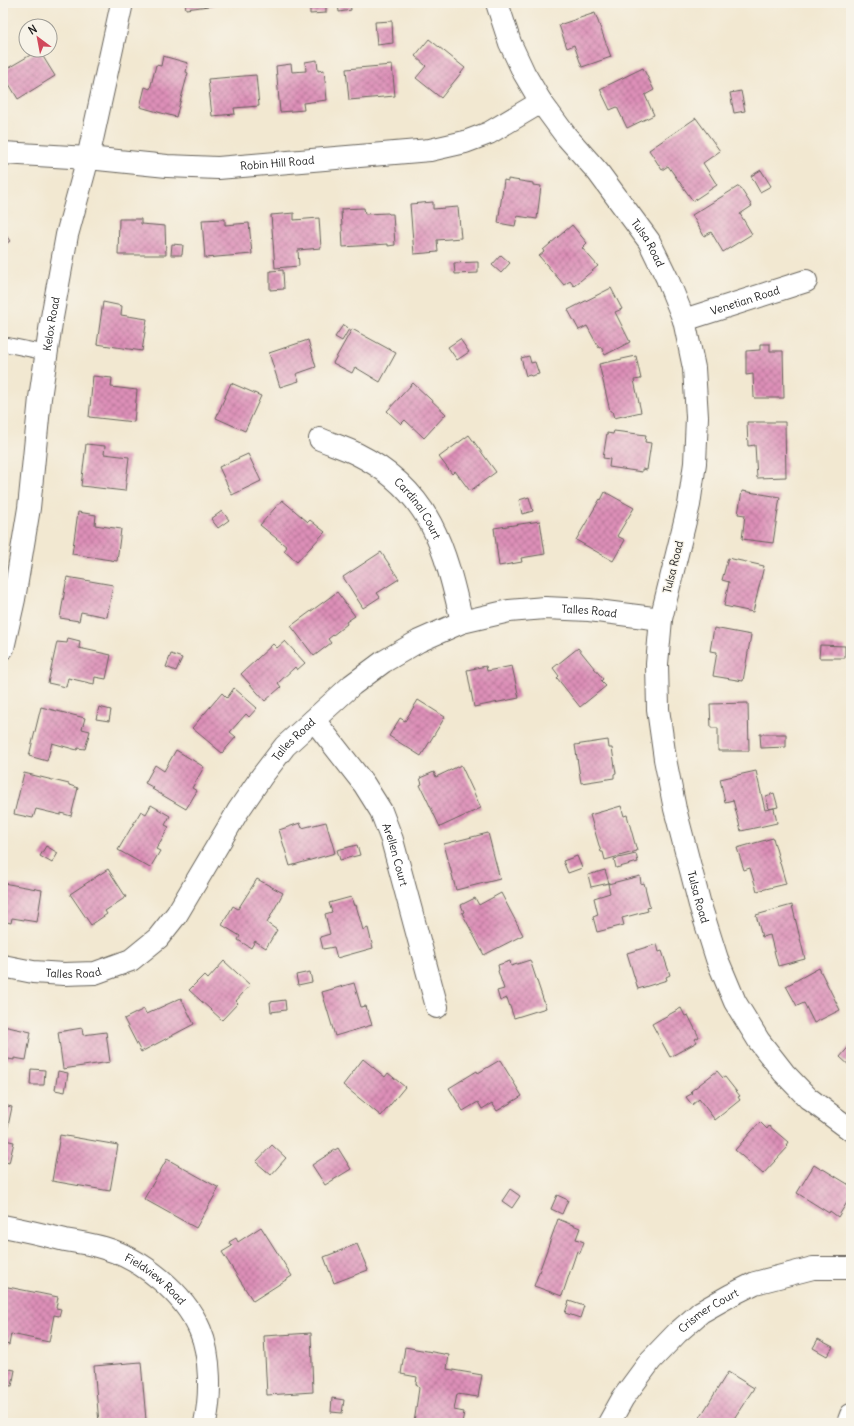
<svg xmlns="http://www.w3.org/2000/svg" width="854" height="1426" font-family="Delius,sans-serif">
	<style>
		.building { fill: url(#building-cross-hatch) }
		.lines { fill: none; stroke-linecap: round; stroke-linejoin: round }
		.service-casing { stroke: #67635b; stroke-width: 16 }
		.minor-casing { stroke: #67635b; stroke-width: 24 }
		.tertiary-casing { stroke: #67635b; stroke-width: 24 }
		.service { stroke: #fff; stroke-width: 14 }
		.minor { stroke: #fff; stroke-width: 22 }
		.tertiary { stroke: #fff; stroke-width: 22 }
		.labels { text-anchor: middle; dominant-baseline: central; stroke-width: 3; stroke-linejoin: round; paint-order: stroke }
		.street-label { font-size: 11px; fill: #1c1c1c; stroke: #f7f3e8 }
	</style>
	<defs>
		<pattern id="building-cross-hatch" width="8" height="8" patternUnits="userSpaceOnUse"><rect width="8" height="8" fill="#dd8fb8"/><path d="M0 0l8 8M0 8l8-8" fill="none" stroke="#b27495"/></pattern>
	</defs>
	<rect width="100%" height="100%" fill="#f7f3e8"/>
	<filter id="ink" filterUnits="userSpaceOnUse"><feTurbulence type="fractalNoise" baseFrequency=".025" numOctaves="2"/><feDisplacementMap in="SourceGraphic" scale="8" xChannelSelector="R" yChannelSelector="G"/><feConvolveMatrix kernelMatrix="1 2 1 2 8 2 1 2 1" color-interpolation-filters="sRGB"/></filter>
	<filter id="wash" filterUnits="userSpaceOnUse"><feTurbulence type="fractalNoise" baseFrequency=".012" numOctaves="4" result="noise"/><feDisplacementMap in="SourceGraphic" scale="16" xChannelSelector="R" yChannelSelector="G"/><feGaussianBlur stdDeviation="0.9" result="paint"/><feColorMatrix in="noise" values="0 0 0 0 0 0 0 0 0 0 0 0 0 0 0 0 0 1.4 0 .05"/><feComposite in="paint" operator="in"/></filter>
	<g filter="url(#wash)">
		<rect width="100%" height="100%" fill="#f2e8d1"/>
		<g id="blocks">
			<path class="building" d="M 185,3 L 215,3 L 216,5 L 186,9 Z
				M 338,3 L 350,3 L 351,10 L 339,12 Z
				M 310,4 L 326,4 L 326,13 L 310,14 Z
				M 595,13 L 611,57 L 582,67 L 574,45 L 567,48 L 559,25 Z
				M 392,21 L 393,43 L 377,45 L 375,22 Z
				M 429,39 L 465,68 L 441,98 L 416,78 L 426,66 L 415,56 Z
				M 39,50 L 55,76 L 18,99 L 3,74 L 3,71 Z
				M 163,56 L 188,63 L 186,72 L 188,73 L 176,117 L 140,107 L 145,87 L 150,89 L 156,65 L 161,66 Z
				M 317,60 L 318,71 L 324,70 L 327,100 L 303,103 L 304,110 L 280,112 L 276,66 L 291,64 L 292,72 L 306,71 L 305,62 Z
				M 392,65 L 395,96 L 349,100 L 346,69 Z
				M 643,68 L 654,90 L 645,95 L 654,115 L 627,128 L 617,107 L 610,110 L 600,89 Z
				M 256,75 L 259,106 L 234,108 L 235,114 L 212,116 L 208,79 Z
				M 741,91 L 745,111 L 734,113 L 730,93 Z
				M 696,118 L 720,151 L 703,163 L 717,185 L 693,201 L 668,166 L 662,170 L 649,150 Z
				M 761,170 L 771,186 L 760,192 L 751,176 Z
				M 508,179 L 533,183 L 533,185 L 541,186 L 537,219 L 517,216 L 515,226 L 498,223 L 504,180 L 508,181 Z
				M 739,186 L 752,206 L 740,214 L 752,234 L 723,252 L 711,232 L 704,236 L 692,215 Z
				M 433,202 L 433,209 L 458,207 L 461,238 L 437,240 L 438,252 L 414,254 L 410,204 Z
				M 364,208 L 365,214 L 388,213 L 389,214 L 393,214 L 395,245 L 388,246 L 388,244 L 343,247 L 341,209 Z
				M 294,213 L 294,220 L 319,218 L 321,248 L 298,250 L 299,266 L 275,268 L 271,215 Z
				M 119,219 L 141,219 L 141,224 L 165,226 L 166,255 L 118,255 Z
				M 225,219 L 225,225 L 249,223 L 252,254 L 205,258 L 202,220 Z
				M 572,225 L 587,243 L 582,248 L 598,266 L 574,286 L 570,281 L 564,285 L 539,256 L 544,252 L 543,250 Z
				M 3,231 L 10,241 L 3,246 Z
				M 172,244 L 183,245 L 182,255 L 171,255 Z
				M 501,255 L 510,263 L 501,273 L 492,265 Z
				M 478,262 L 478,273 L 455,274 L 454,263 Z
				M 283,270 L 284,289 L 270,290 L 270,271 Z
				M 611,288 L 622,309 L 615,312 L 630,342 L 605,355 L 601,347 L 599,348 L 587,326 L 579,330 L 568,310 Z
				M 103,302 L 122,306 L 121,315 L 147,319 L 142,351 L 97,344 Z
				M 343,325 L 349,329 L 342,341 L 335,337 Z
				M 352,329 L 396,353 L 380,382 L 355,367 L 352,373 L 333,363 Z
				M 460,339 L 469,352 L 457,360 L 448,347 Z
				M 308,340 L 316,367 L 296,374 L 299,381 L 280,387 L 269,353 Z
				M 760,344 L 770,344 L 770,351 L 783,351 L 784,398 L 754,398 L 753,374 L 746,375 L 746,351 L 760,350 Z
				M 529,356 L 531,363 L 535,362 L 539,374 L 531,376 L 530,375 L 526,376 L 521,358 Z
				M 636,356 L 641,379 L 634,380 L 641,412 L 614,418 L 612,411 L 610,411 L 599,364 Z
				M 93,376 L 112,378 L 111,387 L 137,390 L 134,422 L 89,417 Z
				M 231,383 L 261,396 L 245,431 L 216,418 Z
				M 413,383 L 446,414 L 424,438 L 405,420 L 401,424 L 387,411 Z
				M 747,422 L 785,422 L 786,477 L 757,478 L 755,445 L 748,446 Z
				M 614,431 L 646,435 L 645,442 L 651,443 L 647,470 L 642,469 L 642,472 L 609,467 L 610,459 L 603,458 L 607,433 L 613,434 Z
				M 469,435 L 496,472 L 470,491 L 455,471 L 452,474 L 439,457 Z
				M 86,444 L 105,446 L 104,454 L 129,457 L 125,491 L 81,486 Z
				M 248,454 L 261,481 L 232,495 L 219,467 Z
				M 742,491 L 780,497 L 773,543 L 742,539 L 745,515 L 738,514 Z
				M 605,492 L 634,508 L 617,536 L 625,540 L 613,561 L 576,540 L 600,499 L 601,500 Z
				M 529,497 L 533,511 L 522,514 L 519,500 Z
				M 282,500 L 308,522 L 310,520 L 325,532 L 297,562 L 284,551 L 287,547 L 260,525 Z
				M 222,511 L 229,520 L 218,528 L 211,519 Z
				M 78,512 L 96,515 L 95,525 L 121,529 L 117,561 L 72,554 Z
				M 540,521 L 545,554 L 521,558 L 522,562 L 499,566 L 494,528 Z
				M 381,552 L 399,579 L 377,593 L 380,597 L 363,608 L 343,577 Z
				M 728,558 L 764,566 L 753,612 L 724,606 L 729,582 L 722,580 Z
				M 67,577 L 113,585 L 107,617 L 81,612 L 79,621 L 60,618 Z
				M 337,592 L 355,616 L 346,622 L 347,624 L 328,639 L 331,643 L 314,656 L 291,626 Z
				M 714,628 L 751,635 L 743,681 L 713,676 L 717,652 L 710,651 Z
				M 68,638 L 80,641 L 79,648 L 111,655 L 106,679 L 95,677 L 94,684 L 68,678 L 66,687 L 48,683 L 57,642 L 67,643 Z
				M 285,641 L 305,663 L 297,670 L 295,667 L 278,683 L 281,687 L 265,701 L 241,674 L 273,644 L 277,648 Z
				M 820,645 L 845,646 L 845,658 L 819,658 Z
				M 578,648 L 603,679 L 601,681 L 606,686 L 580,707 L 557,678 L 559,676 L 553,668 Z
				M 171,654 L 182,658 L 176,671 L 166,667 Z
				M 486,666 L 487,671 L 512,666 L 519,698 L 474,707 L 467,670 Z
				M 234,688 L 257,708 L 249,717 L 246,714 L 230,732 L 236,737 L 222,753 L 192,728 L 222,693 L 227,698 Z
				M 418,700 L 445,717 L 421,756 L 389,736 L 400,718 L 405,721 Z
				M 748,703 L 749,751 L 718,751 L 718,728 L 711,728 L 710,704 Z
				M 41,707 L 85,718 L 82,729 L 90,731 L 85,749 L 78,748 L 77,750 L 52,743 L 47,761 L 29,756 Z
				M 99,707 L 111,710 L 109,721 L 96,719 Z
				M 760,734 L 786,734 L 786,747 L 761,748 Z
				M 608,740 L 609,748 L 612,748 L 616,773 L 614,774 L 614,778 L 581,783 L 575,745 Z
				M 176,750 L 204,767 L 192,788 L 197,791 L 186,809 L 152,789 L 154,788 L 145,783 L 155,765 L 164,771 Z
				M 461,765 L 481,808 L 440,827 L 420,785 L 422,784 L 420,778 L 434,772 L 436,777 Z
				M 756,771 L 765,810 L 774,808 L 777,823 L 741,831 L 733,800 L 725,802 L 720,779 Z
				M 24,773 L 69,784 L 69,785 L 78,788 L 71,816 L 61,813 L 61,815 L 36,809 L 33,818 L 14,814 Z
				M 774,793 L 778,807 L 769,809 L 766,796 Z
				M 151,805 L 170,816 L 165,825 L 169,827 L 156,849 L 160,851 L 150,868 L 118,850 L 141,811 L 146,814 Z
				M 621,806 L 624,816 L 627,815 L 637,851 L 605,860 L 603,852 L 601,852 L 590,815 Z
				M 326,822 L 335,853 L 290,866 L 279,830 L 300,823 L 302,828 Z
				M 488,833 L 500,879 L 456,890 L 444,844 Z
				M 773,838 L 786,884 L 757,891 L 750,868 L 744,870 L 737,848 Z
				M 357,845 L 360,855 L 340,860 L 337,850 Z
				M 46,846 L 58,853 L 52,863 L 40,856 Z
				M 636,854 L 638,862 L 616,868 L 614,859 Z
				M 577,856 L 582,868 L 568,873 L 563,861 Z
				M 108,869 L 126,897 L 105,911 L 107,914 L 91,925 L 70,894 Z
				M 605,870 L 609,883 L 591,887 L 588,875 Z
				M 640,876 L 641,884 L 644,883 L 650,907 L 647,908 L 648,911 L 622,918 L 624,925 L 597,932 L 593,917 L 598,915 L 594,898 L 610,893 L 608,884 Z
				M 257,879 L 283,893 L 267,923 L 277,930 L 266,948 L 255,941 L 251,948 L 238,940 L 240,936 L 222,925 L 233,906 L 238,909 Z
				M 3,883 L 42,890 L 37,922 L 12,918 L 11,923 L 3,921 Z
				M 501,893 L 523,935 L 484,955 L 462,913 L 464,912 L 461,905 L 475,898 L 479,905 Z
				M 351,897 L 354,906 L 356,905 L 363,930 L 368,928 L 373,948 L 337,958 L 334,947 L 323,949 L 320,937 L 330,934 L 325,914 L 332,912 L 329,903 Z
				M 792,905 L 805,959 L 778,966 L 770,935 L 762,937 L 756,915 Z
				M 657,944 L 659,952 L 662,951 L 670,975 L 666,977 L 667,980 L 638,989 L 627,953 Z
				M 530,960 L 546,1008 L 514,1018 L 507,998 L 500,1001 L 497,991 L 504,989 L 498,971 L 499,970 L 498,965 L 510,961 L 511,966 Z
				M 224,961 L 250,985 L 236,1001 L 238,1003 L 222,1020 L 189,990 L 204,975 L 208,979 Z
				M 819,968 L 840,1010 L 814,1023 L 804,1003 L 797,1006 L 786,986 Z
				M 310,972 L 312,982 L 298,985 L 296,975 Z
				M 354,983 L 361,1007 L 366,1006 L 372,1025 L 335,1036 L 322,992 Z
				M 181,998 L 194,1024 L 141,1052 L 124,1019 L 144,1009 L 146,1014 Z
				M 285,1000 L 286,1010 L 271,1012 L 270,1002 Z
				M 681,1008 L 685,1016 L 688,1015 L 699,1037 L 695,1039 L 697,1042 L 670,1057 L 652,1024 Z
				M 3,1026 L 31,1032 L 26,1060 L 14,1058 L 14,1060 L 3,1058 Z
				M 82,1028 L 83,1035 L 106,1032 L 110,1062 L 63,1069 L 58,1032 Z
				M 851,1044 L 851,1067 L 840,1057 Z
				M 363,1059 L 385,1077 L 388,1073 L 405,1087 L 381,1116 L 343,1085 Z
				M 500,1060 L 522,1096 L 497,1111 L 492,1103 L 482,1109 L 478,1102 L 463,1111 L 449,1088 L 477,1071 L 478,1073 Z
				M 31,1069 L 45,1070 L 44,1085 L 30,1085 Z
				M 58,1071 L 68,1073 L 65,1092 L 55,1090 Z
				M 717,1071 L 723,1078 L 725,1077 L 740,1096 L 738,1097 L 740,1100 L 715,1120 L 699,1099 L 692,1105 L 686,1097 L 693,1093 L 691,1091 Z
				M 3,1105 L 12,1107 L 5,1140 L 14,1142 L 9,1163 L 3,1161 Z
				M 760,1122 L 767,1129 L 769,1126 L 788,1142 L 786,1145 L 788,1147 L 763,1174 L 735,1150 Z
				M 60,1135 L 118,1145 L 110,1191 L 52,1181 Z
				M 272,1145 L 286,1158 L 271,1175 L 256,1162 Z
				M 338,1148 L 351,1169 L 325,1185 L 312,1165 Z
				M 167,1159 L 219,1188 L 196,1228 L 144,1199 Z
				M 814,1165 L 822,1170 L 823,1169 L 851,1186 L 851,1196 L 838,1217 L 830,1211 L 829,1213 L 797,1193 Z
				M 510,1189 L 520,1196 L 512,1208 L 502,1201 Z
				M 557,1195 L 568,1200 L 562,1214 L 551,1209 Z
				M 558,1219 L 580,1228 L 576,1239 L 584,1242 L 580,1253 L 577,1251 L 562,1296 L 534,1286 Z
				M 261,1227 L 292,1276 L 253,1301 L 222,1252 L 232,1246 L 229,1242 L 236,1238 L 238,1242 Z
				M 357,1244 L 368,1270 L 334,1283 L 324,1257 Z
				M 3,1286 L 58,1297 L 56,1308 L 61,1309 L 59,1316 L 54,1315 L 49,1342 L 11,1334 L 9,1345 L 3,1343 Z
				M 569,1301 L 584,1306 L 580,1318 L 565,1313 Z
				M 311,1333 L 313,1392 L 267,1395 L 264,1336 Z
				M 818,1339 L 833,1347 L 827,1356 L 813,1348 Z
				M 405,1347 L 449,1355 L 447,1369 L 482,1375 L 478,1397 L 457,1394 L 454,1410 L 464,1412 L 462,1423 L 414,1423 L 419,1388 L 416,1384 L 417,1377 L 401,1374 Z
				M 141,1362 L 146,1420 L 117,1423 L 99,1423 L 94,1366 Z
				M 3,1368 L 15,1370 L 12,1386 L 3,1385 Z
				M 728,1372 L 754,1388 L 731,1423 L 703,1423 L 704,1422 L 699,1419 Z
				M 332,1398 L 344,1400 L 342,1413 L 331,1412 Z"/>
		</g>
	</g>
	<g filter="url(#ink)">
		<use href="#blocks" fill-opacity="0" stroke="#67635b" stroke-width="1"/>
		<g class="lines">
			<g class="service-casing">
				<path id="service" d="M 3,344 L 47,353"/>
			</g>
			<g class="minor-casing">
				<g id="minor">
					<path id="s1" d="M 497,3 L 510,43 L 524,73 L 541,102 L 566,136 L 598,172 L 649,241 L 667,278 L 684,320 L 694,368 L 697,417 L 695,463 L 689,505 L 661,619 L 657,664 L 658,709 L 665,759 L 675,809 L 700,905 L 717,959 L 735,1002 L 759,1041 L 784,1073 L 808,1098 L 851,1130"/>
					<path id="s2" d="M 3,153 L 88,158 L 167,166 L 218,168 L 430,150 L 465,142 L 489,133 L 541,102"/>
					<path id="s3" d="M 684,320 L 806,281"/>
					<path id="s4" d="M 320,439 C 332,444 345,448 357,454 C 431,491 445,548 462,622"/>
					<path id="s5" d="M 3,648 L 14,599 L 29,508 L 40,398 L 51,323 L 67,235 L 88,158 L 122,3"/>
					<path id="s6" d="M 314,720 L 364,784 L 381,811 L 392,840 L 437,1007"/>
					<path id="s7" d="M 3,966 L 33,972 L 64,974 L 95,973 L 131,960 L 158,938 L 177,914 L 238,811 L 262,776 L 285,746 L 352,685 L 383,662 L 419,641 L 462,622 L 509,611 L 545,608 L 589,610 L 661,619"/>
					<path id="s8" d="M 3,1226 C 24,1230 45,1235 65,1240 C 78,1242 91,1244 104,1248 C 142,1259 184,1293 200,1330 C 211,1356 211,1396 205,1423"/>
					<path id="s9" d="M 609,1423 L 623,1398 L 651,1360 L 677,1333 L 701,1312 L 731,1295 L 755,1283 L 813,1268 L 851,1268"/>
				</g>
			</g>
			<g class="tertiary-casing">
				<path id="tertiary" d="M 848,1423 L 851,1415"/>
			</g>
			<use href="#service" class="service"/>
			<use href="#minor" class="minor"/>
			<use href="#tertiary" class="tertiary"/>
		</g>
	</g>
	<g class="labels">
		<g class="street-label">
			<text stroke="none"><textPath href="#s2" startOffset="275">Robin Hill Road</textPath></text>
			<text stroke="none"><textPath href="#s1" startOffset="286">Tulsa Road</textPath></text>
			<text stroke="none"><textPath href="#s3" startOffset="64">Venetian Road</textPath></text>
			<text stroke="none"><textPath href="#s5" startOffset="328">Kelox Road</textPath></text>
			<text stroke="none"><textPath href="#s4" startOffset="123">Cardinal Court</textPath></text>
			<text transform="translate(673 567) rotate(-76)">Tulsa Road</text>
			<text stroke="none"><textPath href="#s7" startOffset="743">Talles Road</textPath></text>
			<text stroke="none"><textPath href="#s7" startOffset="407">Talles Road</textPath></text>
			<text stroke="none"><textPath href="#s6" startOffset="159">Arellen Court</textPath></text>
			<text stroke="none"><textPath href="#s1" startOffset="958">Tulsa Road</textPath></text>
			<text stroke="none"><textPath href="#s7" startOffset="71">Talles Road</textPath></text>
			<text stroke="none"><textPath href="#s8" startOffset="164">Fieldview Road</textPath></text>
			<text stroke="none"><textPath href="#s9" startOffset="152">Crismer Court</textPath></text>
		</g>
	</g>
	<rect width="854" height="1426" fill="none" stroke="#f7f3e8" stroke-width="16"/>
	<g transform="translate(38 38) rotate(328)"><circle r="19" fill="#f7f3e8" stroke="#9f9d96"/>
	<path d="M0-3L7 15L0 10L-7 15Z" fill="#d1495b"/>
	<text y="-6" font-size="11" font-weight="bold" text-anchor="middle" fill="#1c1c1c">N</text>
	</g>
</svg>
